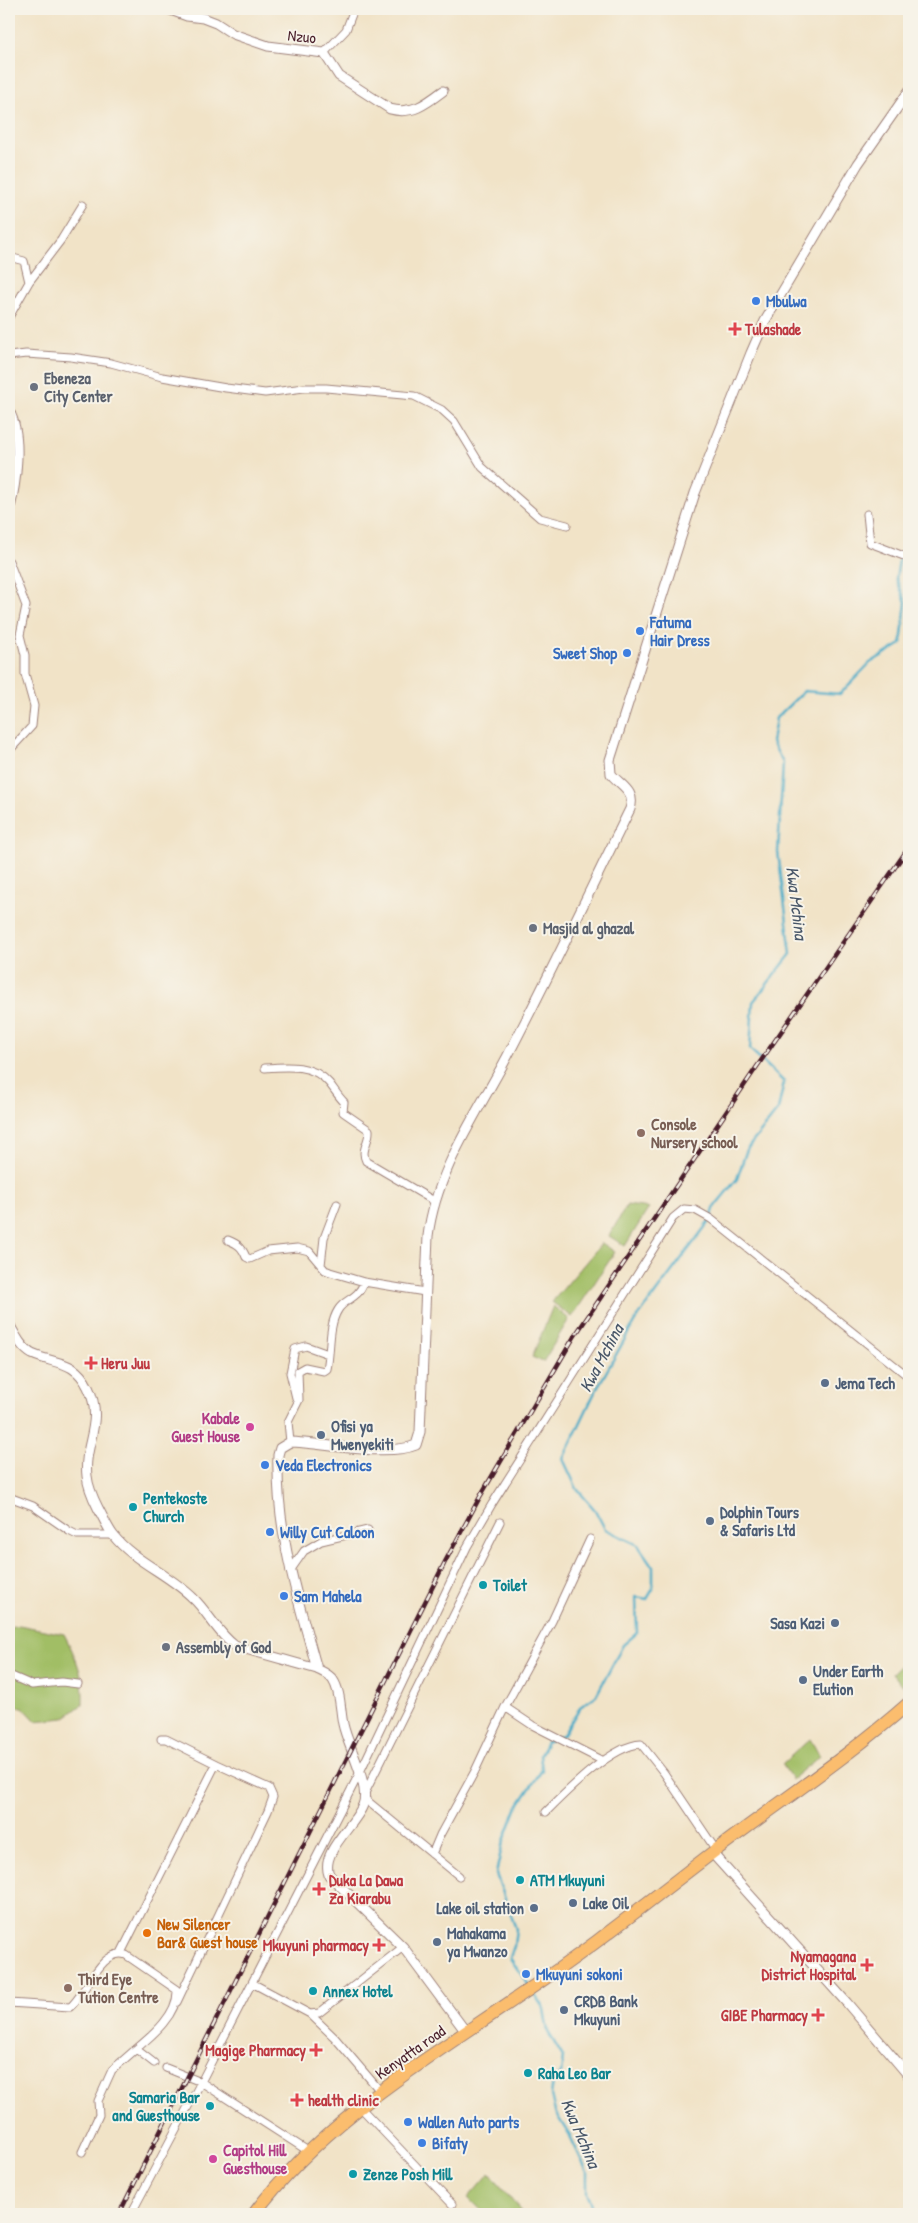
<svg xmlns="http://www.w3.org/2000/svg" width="918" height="2223" font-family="'Patrick Hand',sans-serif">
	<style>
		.green { fill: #a1be65; stroke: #766e48 }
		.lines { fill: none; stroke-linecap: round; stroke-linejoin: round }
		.stream { stroke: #48abc7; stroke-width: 2.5 }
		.minor-casing { stroke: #9e8179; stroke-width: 9 }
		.tertiary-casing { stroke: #9e8179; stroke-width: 11 }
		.trunk-casing { stroke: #9e8179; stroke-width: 14 }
		.minor { stroke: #fff; stroke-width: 7 }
		.tertiary { stroke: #fff; stroke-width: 9 }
		.trunk { stroke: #fbbd6e; stroke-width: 12 }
		.rail-casing { stroke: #4a1f2b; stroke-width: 4.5 }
		.rail { stroke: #f7f3e8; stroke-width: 2.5; stroke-dasharray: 8; stroke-linecap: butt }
		.shop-dot { fill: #3f7fe0; stroke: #f7f3e8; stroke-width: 2 }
		.health-dot { fill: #e0444e; stroke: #f7f3e8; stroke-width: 2 }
		.worship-dot { fill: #6b7280; stroke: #f7f3e8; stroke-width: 2 }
		.education-dot { fill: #8d6e63; stroke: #f7f3e8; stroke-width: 2 }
		.service-dot { fill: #5c6f8a; stroke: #f7f3e8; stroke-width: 2 }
		.hotel-dot { fill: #d1479c; stroke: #f7f3e8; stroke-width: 2 }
		.culture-dot { fill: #0f9aa8; stroke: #f7f3e8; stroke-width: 2 }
		.food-dot { fill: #e8710a; stroke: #f7f3e8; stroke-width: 2 }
		.labels { text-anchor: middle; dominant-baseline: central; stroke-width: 4; stroke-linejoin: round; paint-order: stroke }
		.street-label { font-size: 16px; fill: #4a1f2b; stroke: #f7f3e8 }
		.shop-label { font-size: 16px; font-weight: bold; fill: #366cbe; stroke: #f7f3e8; text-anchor: start }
		.health-label { font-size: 16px; font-weight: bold; fill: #be3a42; stroke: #f7f3e8; text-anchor: start }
		.worship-label { font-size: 16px; font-weight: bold; fill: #5b616d; stroke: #f7f3e8; text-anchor: start }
		.education-label { font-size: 16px; font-weight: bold; fill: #785e54; stroke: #f7f3e8; text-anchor: start }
		.service-label { font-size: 16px; font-weight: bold; fill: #4e5e75; stroke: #f7f3e8; text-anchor: start }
		.hotel-label { font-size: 16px; font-weight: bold; fill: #b23c85; stroke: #f7f3e8; text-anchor: end }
		.culture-label { font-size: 16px; font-weight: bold; fill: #0d838f; stroke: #f7f3e8; text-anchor: start }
		.food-label { font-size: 16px; font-weight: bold; fill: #c56008; stroke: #f7f3e8; text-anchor: start }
		.water-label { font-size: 18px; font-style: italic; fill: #495769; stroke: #f7f3e8 }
	</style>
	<rect width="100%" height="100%" fill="#f7f3e8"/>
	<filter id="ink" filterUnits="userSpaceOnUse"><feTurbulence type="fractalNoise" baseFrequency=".02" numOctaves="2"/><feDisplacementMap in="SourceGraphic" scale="10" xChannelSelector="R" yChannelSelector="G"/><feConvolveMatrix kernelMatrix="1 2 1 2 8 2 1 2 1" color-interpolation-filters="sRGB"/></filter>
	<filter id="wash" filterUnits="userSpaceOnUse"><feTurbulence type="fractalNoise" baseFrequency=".0096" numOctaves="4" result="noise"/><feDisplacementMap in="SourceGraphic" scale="20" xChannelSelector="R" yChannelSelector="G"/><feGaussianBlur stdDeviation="1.12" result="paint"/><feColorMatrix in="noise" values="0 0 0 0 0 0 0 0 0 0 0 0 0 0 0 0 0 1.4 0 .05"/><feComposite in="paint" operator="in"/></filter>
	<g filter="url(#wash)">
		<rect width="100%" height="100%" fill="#f1e3c7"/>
		<path class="green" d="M 627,1205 L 649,1208 L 625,1246 L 609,1236 Z
			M 602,1243 L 615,1252 L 572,1317 L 552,1302 Z
			M 553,1306 L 569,1319 L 543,1362 L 532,1357 Z
			M 19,1625 L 64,1634 C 77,1659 84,1676 83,1704 L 64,1718 L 36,1721 L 23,1707 L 9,1707 L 9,1627 Z
			M 909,1656 L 909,1693 L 892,1673 Z
			M 810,1739 L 820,1756 L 792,1779 L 782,1764 Z
			M 490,2173 L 522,2213 L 521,2214 L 484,2214 L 468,2198 Z"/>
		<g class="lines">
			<path class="stream" d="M 529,1986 L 510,1958 L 514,1946 L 516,1929 L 496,1874 L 502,1846 L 516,1809 L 542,1770 L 540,1755 L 547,1742 L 563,1735 L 580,1707 L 596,1696 L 623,1645 L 637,1633 L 636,1597 L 647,1599 L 653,1589 L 653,1567 L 638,1545 L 605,1529 L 595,1510 L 577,1489 L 563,1459 L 596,1390 L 635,1321 L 711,1219 L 715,1206 L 737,1179 L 747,1149 L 778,1110 L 784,1082 L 750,1049 L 753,1002 L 791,954 L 778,852 L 783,763 L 772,742 L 776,718 L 804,691 L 840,694 L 870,663 L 901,644 L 906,602 L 896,578 L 900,555 L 909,536
				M 533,1992 L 544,2009 L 548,2032 L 563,2057 L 561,2074 L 553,2082 L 551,2095 L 555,2112 L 571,2138 L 587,2172 L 587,2193 L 596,2214"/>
		</g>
	</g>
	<g filter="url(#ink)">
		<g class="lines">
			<g class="minor-casing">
				<path id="minor" d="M 324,53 L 346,30 L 354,9
					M 9,257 L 24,261 L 29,282
					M 9,317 L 29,282 L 61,240 L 83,204
					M 9,356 L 26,354 L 71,357 L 111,363 L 162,377 L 226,388 L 265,393 L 304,388 L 326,388 L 414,396 L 442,410 L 454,421 L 482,467 L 540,518 L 567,525
					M 867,514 L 870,543 L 909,558
					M 9,561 L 26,606 L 20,635 L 25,655 L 25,674 L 34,706 L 32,726 L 9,751
					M 265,1068 C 288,1066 313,1064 329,1083 C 334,1089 338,1096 344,1102 L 343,1112 L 369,1130 C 370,1141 360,1150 366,1161 L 434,1201
					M 228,1240 C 238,1244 242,1247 246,1257 L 250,1259 L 268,1251 L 297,1248 L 309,1251 L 325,1270 L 330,1272 L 364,1282 L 425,1292
					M 321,1265 L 324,1238 L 337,1204
					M 296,1398 L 290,1373 L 295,1349 L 306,1346 L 328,1354
					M 290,1442 L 288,1422 L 299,1400 L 298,1371 L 305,1367 L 324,1371 L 327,1369 C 331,1351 328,1326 338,1310 C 345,1298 358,1300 364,1282
					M 9,1497 L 33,1506 L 69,1531 L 77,1535 L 113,1535
					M 290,1571 L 304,1551 L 321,1541 L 368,1530
					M 9,1675 L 32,1685 L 62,1682 L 78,1684
					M 505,1707 L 532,1725 L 603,1761
					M 161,1739 L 166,1739 L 216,1764
					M 365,1793 L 500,1522
					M 365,1799 L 459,1876
					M 546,1812 C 566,1792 612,1745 641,1744 L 664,1773 L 716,1850
					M 432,1854 L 440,1835 L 475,1771 L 505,1707 L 552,1621 L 590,1539
					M 121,1953 L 216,1764 L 269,1788 L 273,1797 L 268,1811 L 177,2002
					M 252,1983 L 310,2014 L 319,2013 L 403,1947
					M 9,2003 L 70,2007 C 85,1996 102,1946 126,1955 L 177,1990 C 178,2014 153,2035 136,2049 L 154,2063
					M 310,2014 L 335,2038 L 381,2092
					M 166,2068 L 201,2082 L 308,2151
					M 361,2108 L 452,2204
					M 82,2152 L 99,2115 L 98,2101 L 112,2070 L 136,2049
					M 131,2214 L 201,2082 L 359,1774 L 467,1547 L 492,1504 L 673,1218 L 684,1209 L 695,1210 L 711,1219 L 909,1377"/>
			</g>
			<g class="tertiary-casing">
				<path id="tertiary" d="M 168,9 L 187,16 L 203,18 L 216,23 L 233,34 L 268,46 L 324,53 L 339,76 L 390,109 C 412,115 426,104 443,91
					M 9,411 C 23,436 16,484 9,512
					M 9,1324 C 15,1334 21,1348 32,1354 C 56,1365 74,1359 88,1387 C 105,1422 83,1444 87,1476 C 88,1487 93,1498 98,1508 C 103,1517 107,1527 113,1535 C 133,1561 169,1574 193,1598 C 208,1612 218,1634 235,1646 L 317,1669
					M 712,1853 L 847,2003 L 909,2076
					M 466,2032 L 403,1947 L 329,1875 C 320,1851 355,1826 363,1805 C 371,1786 347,1745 343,1724 C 340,1710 341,1692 333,1680 C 329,1674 323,1672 317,1669 C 297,1596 276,1532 278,1455 L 280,1448 L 290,1442 C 324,1443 387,1457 416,1445 L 420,1432 L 428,1236 C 436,1171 477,1114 507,1057 C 550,975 589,892 630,809 C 636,791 621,786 611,774 L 610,760 L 695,493 L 751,353 L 765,321 L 858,164 L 909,91"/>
			</g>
			<g class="trunk-casing">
				<path id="trunk" d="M 254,2214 C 325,2118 431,2057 528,1990 C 593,1947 654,1897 716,1850 C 781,1801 848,1757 909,1703"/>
			</g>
			<use href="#minor" class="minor"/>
			<use href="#tertiary" class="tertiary"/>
			<use href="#trunk" class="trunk"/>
			<g class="rail-casing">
				<path id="rail" d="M 119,2214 L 446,1560 L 481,1495 L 574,1337 L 756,1068 L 909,847"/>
			</g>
			<use href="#rail" class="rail"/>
		</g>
	</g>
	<g class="shop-dot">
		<circle cx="756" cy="301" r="5"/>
		<circle cx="640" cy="631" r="5"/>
		<circle cx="627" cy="653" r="5"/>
		<circle cx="265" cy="1465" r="5"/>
		<circle cx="270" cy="1532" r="5"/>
		<circle cx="284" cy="1596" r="5"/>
		<circle cx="526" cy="1974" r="5"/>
		<circle cx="408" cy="2122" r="5"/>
		<circle cx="422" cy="2143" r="5"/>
	</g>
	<g class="health-dot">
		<path d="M732.5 321.5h5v5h5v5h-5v5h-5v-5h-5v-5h5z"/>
		<path d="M88.5 1355.5h5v5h5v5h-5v5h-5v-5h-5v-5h5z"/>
		<path d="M316.5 1881.5h5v5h5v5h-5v5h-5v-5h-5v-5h5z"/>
		<path d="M376.5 1937.5h5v5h5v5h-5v5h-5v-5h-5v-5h5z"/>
		<path d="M864.5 1957.5h5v5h5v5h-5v5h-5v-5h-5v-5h5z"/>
		<path d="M815.5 2007.5h5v5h5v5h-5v5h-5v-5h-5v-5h5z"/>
		<path d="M313.5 2042.5h5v5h5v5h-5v5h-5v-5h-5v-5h5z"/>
		<path d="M294.5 2092.5h5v5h5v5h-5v5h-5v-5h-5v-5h5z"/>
	</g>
	<g class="worship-dot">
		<circle cx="34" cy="387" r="5"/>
		<circle cx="533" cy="928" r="5"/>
		<circle cx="166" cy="1647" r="5"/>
	</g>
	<g class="education-dot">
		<circle cx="641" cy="1133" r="5"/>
		<circle cx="68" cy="1988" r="5"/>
	</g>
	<g class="service-dot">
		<circle cx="825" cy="1383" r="5"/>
		<circle cx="321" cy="1435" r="5"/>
		<circle cx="710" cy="1521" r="5"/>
		<circle cx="835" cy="1623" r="5"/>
		<circle cx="803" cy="1680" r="5"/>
		<circle cx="573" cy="1903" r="5"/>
		<circle cx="534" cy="1908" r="5"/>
		<circle cx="437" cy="1942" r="5"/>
		<circle cx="564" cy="2010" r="5"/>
	</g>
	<g class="hotel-dot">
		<circle cx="250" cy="1427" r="5"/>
		<circle cx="213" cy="2159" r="5"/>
	</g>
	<g class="culture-dot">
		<circle cx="133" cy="1507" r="5"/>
		<circle cx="483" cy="1585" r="5"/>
		<circle cx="520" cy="1880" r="5"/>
		<circle cx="313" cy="1991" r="5"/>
		<circle cx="528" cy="2073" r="5"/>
		<circle cx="210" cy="2106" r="5"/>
		<circle cx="353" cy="2174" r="5"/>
	</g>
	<circle class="food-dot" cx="147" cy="1933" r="5"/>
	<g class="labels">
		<g class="street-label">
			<text transform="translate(302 36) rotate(6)">Nzuo</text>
			<text transform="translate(410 2052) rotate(-35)">Kenyatta road</text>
		</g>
		<g class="shop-label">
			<text x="766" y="301">Mbulwa</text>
			<text x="650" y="622">Fatuma<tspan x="650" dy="18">Hair Dress</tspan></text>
			<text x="617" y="653" text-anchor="end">Sweet Shop</text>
			<text x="275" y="1465">Veda Electronics</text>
			<text x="280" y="1532">Willy Cut Caloon</text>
			<text x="294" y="1596">Sam Mahela</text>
			<text x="536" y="1974">Mkuyuni sokoni</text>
			<text x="418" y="2122">Wallen Auto parts</text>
			<text x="432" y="2143">Bifaty</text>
		</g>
		<g class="health-label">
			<text x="745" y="329">Tulashade</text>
			<text x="101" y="1363">Heru Juu</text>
			<text x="329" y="1880">Duka La Dawa<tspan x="329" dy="18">Za Kiarabu</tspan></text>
			<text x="369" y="1945" text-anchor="end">Mkuyuni pharmacy</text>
			<text x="856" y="1956" text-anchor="end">Nyamagana<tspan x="856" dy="18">District Hospital</tspan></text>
			<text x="808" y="2015" text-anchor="end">GIBE Pharmacy</text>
			<text x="306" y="2050" text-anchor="end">Magige Pharmacy</text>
			<text x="308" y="2100">health clinic</text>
		</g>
		<g class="worship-label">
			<text x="44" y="378">Ebeneza<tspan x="44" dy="18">City Center</tspan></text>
			<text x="543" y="928">Masjid al ghazal</text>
			<text x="176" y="1647">Assembly of God</text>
		</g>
		<g class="education-label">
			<text x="651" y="1124">Console<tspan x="651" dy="18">Nursery school</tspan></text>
			<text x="78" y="1979">Third Eye<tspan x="78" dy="18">Tution Centre</tspan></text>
		</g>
		<g class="service-label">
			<text x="835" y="1383">Jema Tech</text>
			<text x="331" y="1426">Ofisi ya<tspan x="331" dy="18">Mwenyekiti</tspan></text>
			<text x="720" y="1512">Dolphin Tours<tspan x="720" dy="18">&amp; Safaris Ltd</tspan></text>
			<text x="825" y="1623" text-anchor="end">Sasa Kazi</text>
			<text x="813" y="1671">Under Earth<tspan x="813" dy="18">Elution</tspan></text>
			<text x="583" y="1903">Lake Oil</text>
			<text x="524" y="1908" text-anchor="end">Lake oil station</text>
			<text x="447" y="1933">Mahakama<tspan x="447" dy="18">ya Mwanzo</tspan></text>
			<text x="574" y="2001">CRDB Bank<tspan x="574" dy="18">Mkuyuni</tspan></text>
		</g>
		<g class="hotel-label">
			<text x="240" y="1418">Kabale<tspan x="240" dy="18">Guest House</tspan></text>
			<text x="223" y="2150" text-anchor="start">Capitol Hill<tspan x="223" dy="18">Guesthouse</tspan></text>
		</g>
		<g class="culture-label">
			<text x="143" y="1498">Pentekoste<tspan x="143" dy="18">Church</tspan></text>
			<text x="493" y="1585">Toilet</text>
			<text x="530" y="1880">ATM Mkuyuni</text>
			<text x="323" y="1991">Annex Hotel</text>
			<text x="538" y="2073">Raha Leo Bar</text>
			<text x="200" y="2097" text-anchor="end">Samaria Bar<tspan x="200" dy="18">and Guesthouse</tspan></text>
			<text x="363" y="2174">Zenze Posh Mill</text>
		</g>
		<g class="food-label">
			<text x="157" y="1924">New Silencer<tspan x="157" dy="18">Bar&amp; Guest house</tspan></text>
		</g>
		<g class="water-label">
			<text transform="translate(797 903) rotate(83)">Kwa Mchina</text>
			<text transform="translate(601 1358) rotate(-62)">Kwa Mchina</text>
			<text transform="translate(581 2133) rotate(67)">Kwa Mchina</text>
		</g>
	</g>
	<rect width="918" height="2223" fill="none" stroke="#f7f3e8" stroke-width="30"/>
</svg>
